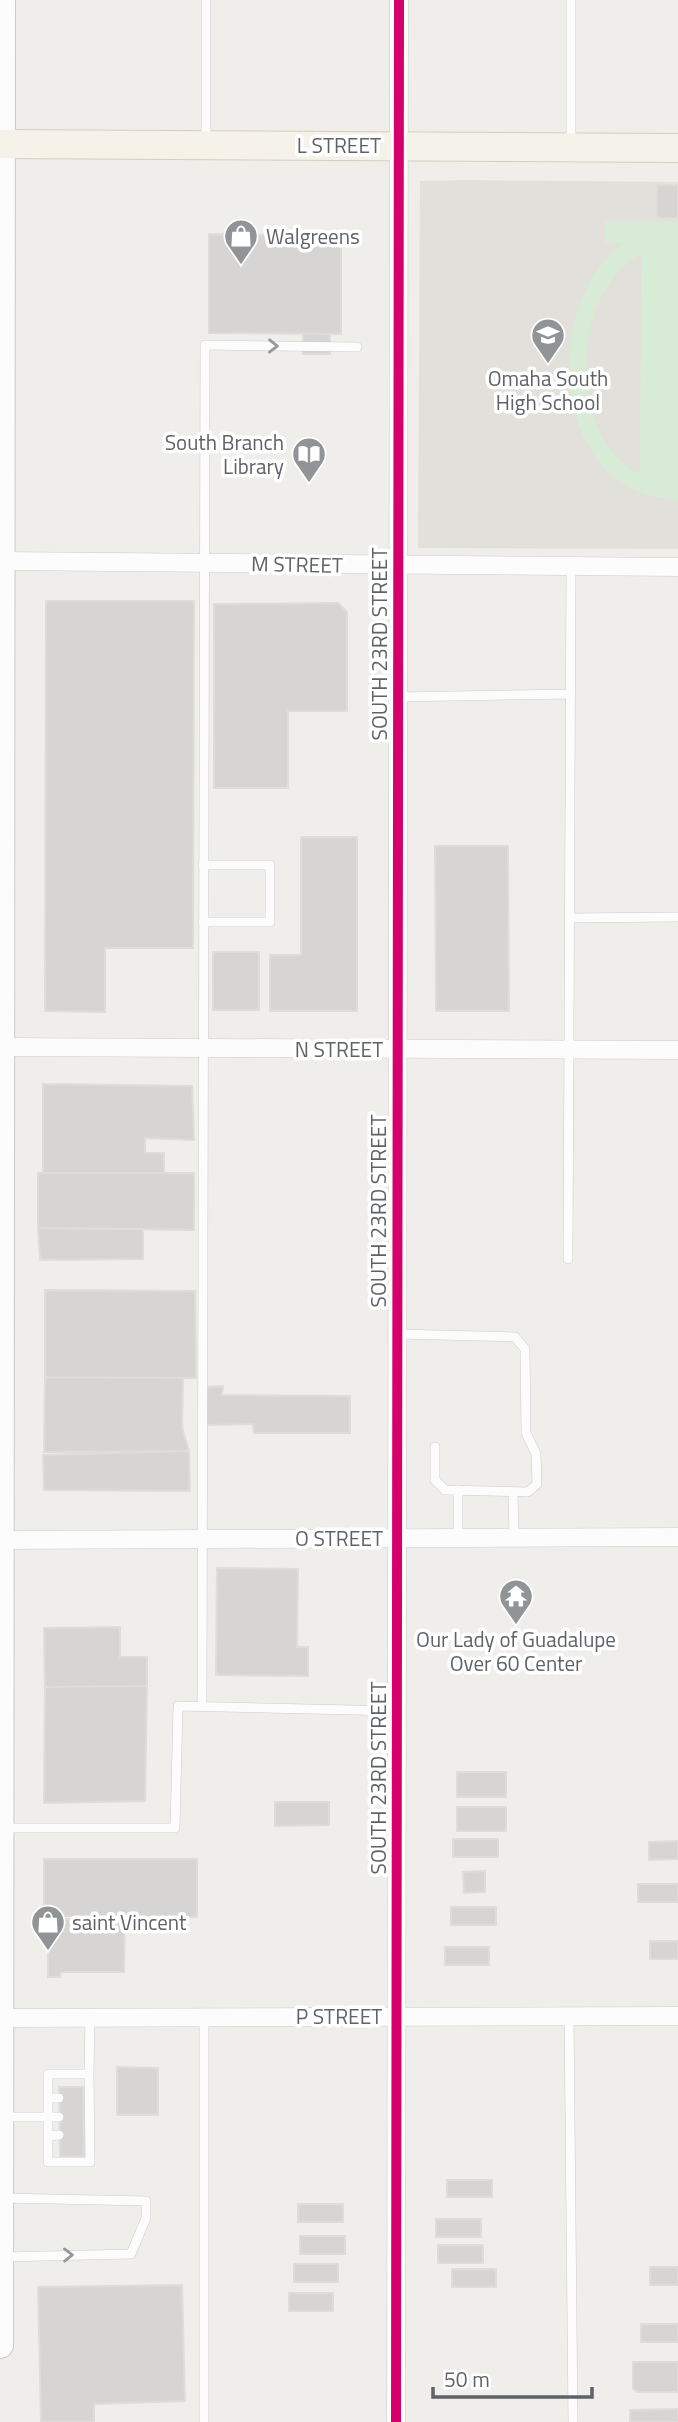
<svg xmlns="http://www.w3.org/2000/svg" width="678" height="2422" font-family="'Titillium Web',sans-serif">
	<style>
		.education { fill: #e2e0da }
		.green { fill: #d8ebd6; fill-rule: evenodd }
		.building { fill: #d6d5d3; stroke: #deddd9; stroke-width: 2 }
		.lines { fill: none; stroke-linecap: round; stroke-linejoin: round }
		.lane-casing { stroke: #cbcccc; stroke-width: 10 }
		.street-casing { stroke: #cbcccc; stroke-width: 19 }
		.secondary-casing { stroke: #cacacb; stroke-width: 28 }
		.primary-casing { stroke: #d7ceb8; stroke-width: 30 }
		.lane { stroke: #fdfcfc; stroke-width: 9 }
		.street { stroke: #fdfcfc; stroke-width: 18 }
		.secondary { stroke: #fdfcfc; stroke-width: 26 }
		.primary { stroke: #f4f2e9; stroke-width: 28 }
		.cycleway-casing { stroke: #fff; stroke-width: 15 }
		.cycleway { stroke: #d6006c; stroke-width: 10 }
		.oneway { stroke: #96999c }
		.labels { text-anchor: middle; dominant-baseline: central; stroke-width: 7; stroke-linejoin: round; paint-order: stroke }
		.street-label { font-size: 21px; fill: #5f6368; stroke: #fff }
		.poi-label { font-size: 21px; fill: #5f6368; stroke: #fff; text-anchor: start }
	</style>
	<rect width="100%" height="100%" fill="#efeeea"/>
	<path class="education" d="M 466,180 L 678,182 L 678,549 L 418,548 L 420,181 Z"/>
	<path class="green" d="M 605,222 L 678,222 L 678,499 C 553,499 537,307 623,243 L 605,243 ZM 640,255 L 641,255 L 640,474 C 567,441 570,290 640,255 Z"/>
	<path class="building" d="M 657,185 L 678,185 L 678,218 L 657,218 Z
		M 209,234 L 341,236 L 341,334 L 209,333 Z
		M 303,334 L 330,334 L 330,354 L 303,354 Z
		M 46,601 L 194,601 L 193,948 L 105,948 L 105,1012 L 45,1011 Z
		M 338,603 L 347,612 L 347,711 L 288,711 L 288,788 L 214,788 L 214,604 Z
		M 301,837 L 357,837 L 357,1011 L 270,1011 L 270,955 L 301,955 Z
		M 435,846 L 508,846 L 509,1011 L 436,1011 Z
		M 213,952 L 259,952 L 259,1010 L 213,1010 Z
		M 43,1084 L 192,1086 L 194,1140 L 145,1138 L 145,1153 L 164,1153 L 164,1173 L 43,1173 Z
		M 38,1173 L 194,1173 L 194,1230 L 38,1228 Z
		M 38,1228 L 143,1229 L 143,1259 L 40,1260 Z
		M 45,1290 L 195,1291 L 196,1378 L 45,1377 Z
		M 45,1377 L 183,1378 L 182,1427 L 189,1451 L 44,1452 Z
		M 223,1386 L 222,1395 L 350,1396 L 350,1433 L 254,1433 L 253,1424 L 205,1425 L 205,1387 Z
		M 189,1451 L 190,1491 L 44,1490 L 43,1455 Z
		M 217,1568 L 298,1569 L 297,1647 L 308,1647 L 308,1676 L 216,1675 Z
		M 120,1627 L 120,1657 L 147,1657 L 147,1686 L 45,1687 L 44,1628 Z
		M 147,1686 L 145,1801 L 44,1803 L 45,1687 Z
		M 457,1772 L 506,1772 L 506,1797 L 457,1797 Z
		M 275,1802 L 329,1802 L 329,1825 L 275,1826 Z
		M 457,1807 L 506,1807 L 506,1831 L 457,1831 Z
		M 453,1839 L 498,1839 L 498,1857 L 453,1857 Z
		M 678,1841 L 678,1859 L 649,1860 L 649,1842 Z
		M 44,1859 L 197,1859 L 197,1917 L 44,1916 Z
		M 485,1871 L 485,1892 L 464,1893 L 463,1872 Z
		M 638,1884 L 678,1884 L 678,1902 L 638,1902 Z
		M 451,1907 L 496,1907 L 496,1925 L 451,1925 Z
		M 48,1919 L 125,1919 L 124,1972 L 61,1972 L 60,1977 L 48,1977 Z
		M 650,1941 L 678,1941 L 678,1959 L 650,1959 Z
		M 445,1947 L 489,1947 L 489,1965 L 445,1965 Z
		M 117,2067 L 158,2068 L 158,2115 L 117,2115 Z
		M 59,2087 L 83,2087 L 84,2156 L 60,2157 Z
		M 447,2180 L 492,2180 L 492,2197 L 447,2197 Z
		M 298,2204 L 343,2204 L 343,2222 L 298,2222 Z
		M 436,2219 L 481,2219 L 481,2237 L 436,2237 Z
		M 300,2236 L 345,2236 L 345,2254 L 300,2254 Z
		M 438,2245 L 483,2245 L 483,2263 L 438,2263 Z
		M 294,2264 L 338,2264 L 338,2282 L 294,2282 Z
		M 650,2267 L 678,2267 L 678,2285 L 650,2285 Z
		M 452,2269 L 496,2269 L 496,2287 L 452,2287 Z
		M 182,2285 L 185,2401 L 94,2404 L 94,2422 L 41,2422 L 38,2287 Z
		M 289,2293 L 333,2293 L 333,2311 L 289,2311 Z
		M 641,2324 L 678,2324 L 678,2342 L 641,2342 Z
		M 633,2362 L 678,2362 L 678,2392 L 637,2392 L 633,2388 Z
		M 678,2409 L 678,2422 L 630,2422 L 630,2410 Z"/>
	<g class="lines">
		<g class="lane-casing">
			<path id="lane" d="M 206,0 L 206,142
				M 571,0 L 571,145
				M 398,697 L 571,694
				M 203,865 L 270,865 L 270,922 L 203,922
				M 570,918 L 678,917
				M 568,1259 L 571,566
				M 398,1334 L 515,1337 L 525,1349 L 526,1433 L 536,1454 L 537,1484 L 528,1492 L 445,1490 L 435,1480 L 435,1447
				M 458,1490 L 458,1538
				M 513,1492 L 514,1538
				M 202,1706 L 205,345 L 357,347
				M 2,1828 L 175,1828 L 178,1706 L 397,1711
				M 569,2016 L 573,2422
				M 204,2017 L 204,2422
				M 89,2074 L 90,2162 L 48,2162 L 48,2074 L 89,2074 L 90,2017
				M 48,2098 L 59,2098
				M 3,2117 L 59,2117
				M 48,2136 L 59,2135
				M 2,2257 L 131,2254 L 146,2218 L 146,2201 L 2,2198"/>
		</g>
		<g class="street-casing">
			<path id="street" d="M 0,561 L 678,567
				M 0,1047 L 678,1050
				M 0,1540 L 678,1537
				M 0,2018 L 678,2016
				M 396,2422 L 399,0"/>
		</g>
		<g class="secondary-casing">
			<path id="secondary" d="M 0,2345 L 2,0"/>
		</g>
		<g class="primary-casing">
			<path id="primary" d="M 0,144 L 678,148"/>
		</g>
		<use href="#lane" class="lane"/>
		<use href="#street" class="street"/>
		<use href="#secondary" class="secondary"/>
		<use href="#primary" class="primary"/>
		<g class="cycleway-casing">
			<path id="cycleway" d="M 396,2422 L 399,0"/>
		</g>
		<use href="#cycleway" class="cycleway"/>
	</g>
	<defs><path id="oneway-chevron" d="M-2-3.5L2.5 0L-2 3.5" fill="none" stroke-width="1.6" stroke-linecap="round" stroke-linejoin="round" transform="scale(1.75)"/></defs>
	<g class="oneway">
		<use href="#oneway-chevron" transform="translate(273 346) rotate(1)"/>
		<use href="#oneway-chevron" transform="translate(68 2255) rotate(-1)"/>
	</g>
	<defs>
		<g id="shop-pin" transform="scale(1.75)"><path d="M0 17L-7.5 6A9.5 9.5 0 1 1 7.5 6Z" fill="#919496" stroke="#fff"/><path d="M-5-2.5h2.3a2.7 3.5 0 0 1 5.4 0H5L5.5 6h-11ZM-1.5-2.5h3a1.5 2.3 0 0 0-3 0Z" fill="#fff"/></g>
		<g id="school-pin" transform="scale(1.75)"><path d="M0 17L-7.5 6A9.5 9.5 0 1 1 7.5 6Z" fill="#919496" stroke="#fff"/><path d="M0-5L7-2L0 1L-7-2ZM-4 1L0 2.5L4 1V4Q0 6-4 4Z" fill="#fff"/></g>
		<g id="library-pin" transform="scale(1.75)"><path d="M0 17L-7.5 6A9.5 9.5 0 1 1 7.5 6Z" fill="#919496" stroke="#fff"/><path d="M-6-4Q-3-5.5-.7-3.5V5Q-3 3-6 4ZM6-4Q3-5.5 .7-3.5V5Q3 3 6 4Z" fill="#fff"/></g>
		<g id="temple-pin" transform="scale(1.75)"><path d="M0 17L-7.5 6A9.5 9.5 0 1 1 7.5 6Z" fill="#919496" stroke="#fff"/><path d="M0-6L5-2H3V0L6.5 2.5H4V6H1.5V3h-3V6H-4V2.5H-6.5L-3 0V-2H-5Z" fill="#fff"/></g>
	</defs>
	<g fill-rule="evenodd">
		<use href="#shop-pin" x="241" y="236"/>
		<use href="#school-pin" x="548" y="335"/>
		<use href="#library-pin" x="309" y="454"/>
		<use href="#temple-pin" x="516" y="1596"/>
		<use href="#shop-pin" x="48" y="1922"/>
	</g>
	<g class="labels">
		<g class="street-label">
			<text x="339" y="145">L STREET</text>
			<text transform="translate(297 564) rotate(1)">M STREET</text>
			<text transform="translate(379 644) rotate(-90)">SOUTH 23RD STREET</text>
			<text x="339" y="1049">N STREET</text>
			<text transform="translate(378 1211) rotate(-90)">SOUTH 23RD STREET</text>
			<text x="339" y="1538">O STREET</text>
			<text transform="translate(378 1778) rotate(-90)">SOUTH 23RD STREET</text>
			<text x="339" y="2016">P STREET</text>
		</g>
		<g class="poi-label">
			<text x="266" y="236">Walgreens</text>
			<text x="548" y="378" text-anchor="middle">Omaha South<tspan x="548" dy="24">High School</tspan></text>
			<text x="284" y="442" text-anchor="end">South Branch<tspan x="284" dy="24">Library</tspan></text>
			<text x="516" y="1639" text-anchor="middle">Our Lady of Guadalupe<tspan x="516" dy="24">Over 60 Center</tspan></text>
			<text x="72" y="1922">saint Vincent</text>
		</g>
	</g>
	<path d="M433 2387v10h159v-10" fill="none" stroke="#5f6368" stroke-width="3.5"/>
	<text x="444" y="2387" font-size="21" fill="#5f6368" stroke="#ffffff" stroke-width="5" paint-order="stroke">50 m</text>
</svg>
